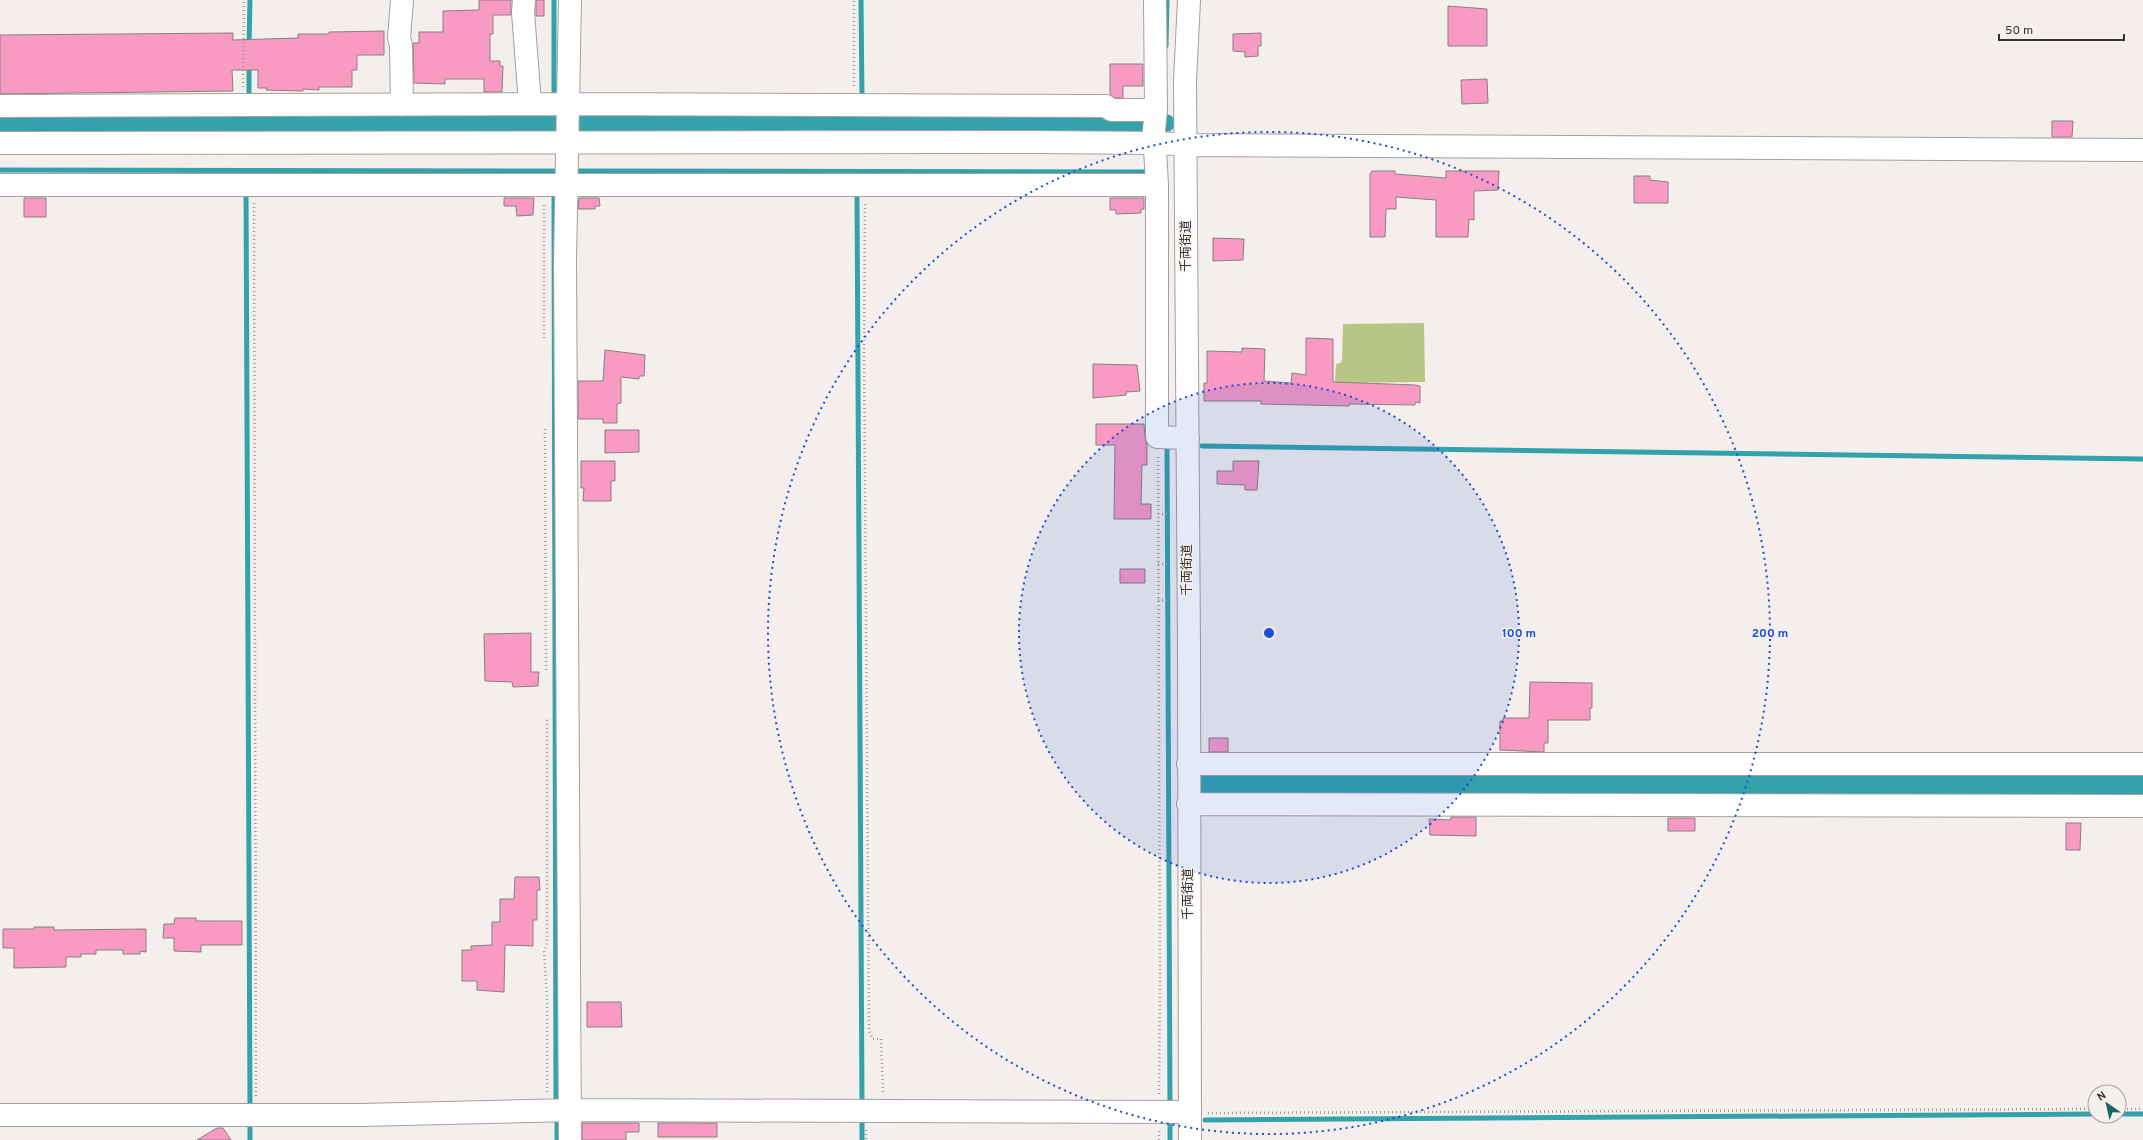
<svg xmlns="http://www.w3.org/2000/svg" width="2143" height="1140" font-family="Overpass,'Noto Sans JP',sans-serif">
	<style>
		.green { fill: #b7c685 }
		.lines { fill: none; stroke-linecap: round; stroke-linejoin: round }
		.stream { stroke: #33a2ab; stroke-width: 5 }
		.canal { stroke: #33a2ab; stroke-width: 18 }
		.river { stroke: #33a2ab; stroke-width: 30 }
		.building { fill: #f99ac2; stroke: #868082 }
		.minor-casing { stroke: #a5a09e; stroke-width: 24 }
		.path { stroke: #a09c9a; stroke-width: 2.5; stroke-dasharray: 1 3; stroke-linecap: butt }
		.minor { stroke: #fff; stroke-width: 22 }
		.ring { fill: none; stroke: #1d4ed8; stroke-width: 2; stroke-dasharray: 2 4 }
		.labels { text-anchor: middle; dominant-baseline: central; stroke-width: 3; stroke-linejoin: round; paint-order: stroke }
		.street-label { font-size: 13px; fill: #353332; stroke: #f4efec }
		.centre { fill: #1d4ed8; stroke: #f4efec; stroke-width: 2 }
		.ring-label { font-size: 12px; text-anchor: middle; font-weight: bold; fill: #1d4ed8; stroke: #f4efec; stroke-width: 3; stroke-linejoin: round; paint-order: stroke }
	</style>
	<rect width="100%" height="100%" fill="#f4efec"/>
	<path class="green" d="M 1424,323 L 1425,382 L 1335,383 L 1336,364 L 1340,363 L 1342,360 L 1343,324 Z"/>
	<g class="lines">
		<path class="stream" d="M 554,0 L 554,98
			M 861,0 L 862,98
			M 249,45 L 250,0
			M 1166,46 L 1167,0
			M 249,93 L 249,65
			M 554,114 L 555,123
			M 862,121 L 862,114
			M 249,123 L 249,115
			M 0,170 L 561,171
			M 571,171 L 1146,172
			M 246,190 L 250,1110
			M 554,190 L 556,1104
			M 857,195 L 862,1103
			M 1167,443 L 1170,1107
			M 1202,446 L 2143,459
			M 557,1114 L 557,1140
			M 2119,1114 L 2143,1114
			M 862,1119 L 862,1140
			M 250,1120 L 250,1140
			M 1205,1120 L 2095,1114
			M 1170,1140 L 1170,1117"/>
		<path class="canal" d="M 0,123 L 555,123 L 862,121 L 1166,123"/>
		<path class="river" d="M 1204,786 L 2143,785"/>
	</g>
	<path class="building" d="M 479,0 L 511,0 L 511,15 L 493,15 L 493,34 L 490,34 L 490,61 L 500,61 L 500,66 L 503,66 L 502,92 L 484,92 L 484,79 L 445,79 L 445,84 L 414,83 L 413,43 L 419,43 L 419,32 L 443,32 L 443,11 L 479,10 Z
		M 536,0 L 544,0 L 544,16 L 536,16 Z
		M 1448,6 L 1487,9 L 1487,46 L 1448,46 Z
		M 384,31 L 384,55 L 357,55 L 357,70 L 352,70 L 352,87 L 319,87 L 319,90 L 303,89 L 303,91 L 266,90 L 267,88 L 258,88 L 258,70 L 232,70 L 233,91 L 0,94 L 0,35 L 233,33 L 233,40 L 298,38 L 298,34 L 329,34 L 329,32 Z
		M 1261,33 L 1261,46 L 1258,46 L 1258,56 L 1245,57 L 1245,52 L 1233,51 L 1233,34 Z
		M 1110,64 L 1143,64 L 1143,86 L 1123,86 L 1123,98 L 1115,98 L 1110,95 Z
		M 1487,79 L 1488,103 L 1462,104 L 1461,80 Z
		M 2052,121 L 2073,121 L 2072,137 L 2052,137 Z
		M 1372,171 L 1395,171 L 1395,174 L 1446,178 L 1446,171 L 1499,171 L 1498,190 L 1474,191 L 1474,220 L 1469,219 L 1468,237 L 1436,237 L 1436,200 L 1396,197 L 1396,209 L 1386,209 L 1385,237 L 1370,237 L 1370,174 Z
		M 1634,176 L 1650,176 L 1650,180 L 1668,182 L 1668,203 L 1634,203 Z
		M 24,198 L 46,198 L 46,217 L 24,217 Z
		M 504,198 L 534,198 L 533,215 L 517,216 L 516,206 L 504,206 Z
		M 579,198 L 599,198 L 600,206 L 595,206 L 595,209 L 578,209 Z
		M 1110,198 L 1144,198 L 1144,209 L 1141,209 L 1141,213 L 1116,214 L 1116,210 L 1110,210 Z
		M 1213,238 L 1244,239 L 1243,260 L 1213,261 Z
		M 1306,338 L 1333,339 L 1333,382 L 1415,385 L 1420,386 L 1420,403 L 1415,402 L 1415,405 L 1349,404 L 1349,406 L 1261,404 L 1261,401 L 1204,401 L 1204,383 L 1207,383 L 1207,351 L 1242,352 L 1242,348 L 1265,349 L 1264,381 L 1291,383 L 1292,373 L 1306,375 Z
		M 605,350 L 645,355 L 644,376 L 639,376 L 639,379 L 621,377 L 621,403 L 617,404 L 617,423 L 603,423 L 603,419 L 578,419 L 578,381 L 603,381 Z
		M 1093,364 L 1137,365 L 1140,391 L 1126,392 L 1126,395 L 1093,398 Z
		M 1096,424 L 1144,424 L 1145,437 L 1147,445 L 1147,465 L 1142,465 L 1141,504 L 1151,504 L 1151,519 L 1114,519 L 1115,445 L 1096,445 Z
		M 605,430 L 639,430 L 639,452 L 605,453 Z
		M 581,461 L 615,461 L 615,481 L 611,481 L 611,501 L 583,501 L 584,488 L 581,488 Z
		M 1233,461 L 1259,461 L 1257,490 L 1245,490 L 1245,485 L 1217,484 L 1217,471 L 1233,471 Z
		M 1120,569 L 1145,569 L 1145,583 L 1120,583 Z
		M 531,633 L 531,672 L 539,672 L 538,686 L 513,687 L 512,682 L 485,681 L 484,634 Z
		M 1530,682 L 1592,683 L 1592,708 L 1590,708 L 1590,720 L 1548,720 L 1548,743 L 1544,743 L 1544,752 L 1500,750 L 1500,721 L 1503,721 L 1503,718 L 1529,718 Z
		M 1209,738 L 1228,738 L 1228,752 L 1209,752 Z
		M 1451,817 L 1476,817 L 1476,836 L 1430,835 L 1429,819 L 1451,820 Z
		M 1668,818 L 1695,818 L 1695,831 L 1668,831 Z
		M 2066,823 L 2081,823 L 2080,850 L 2066,850 Z
		M 515,877 L 539,877 L 540,890 L 537,890 L 537,920 L 533,920 L 533,946 L 505,945 L 504,992 L 477,990 L 477,981 L 462,981 L 462,950 L 471,950 L 471,946 L 492,945 L 492,922 L 500,922 L 500,899 L 514,899 Z
		M 175,918 L 196,918 L 196,921 L 242,921 L 242,945 L 201,945 L 201,952 L 174,951 L 174,938 L 163,938 L 164,924 L 174,924 Z
		M 34,927 L 54,927 L 54,930 L 146,929 L 146,952 L 140,951 L 140,954 L 123,954 L 123,950 L 96,950 L 96,954 L 81,954 L 81,957 L 66,957 L 66,967 L 14,968 L 14,948 L 3,948 L 3,929 L 34,929 Z
		M 587,1002 L 621,1002 L 622,1027 L 587,1027 Z
		M 582,1123 L 639,1123 L 639,1132 L 626,1132 L 626,1140 L 582,1140 Z
		M 658,1123 L 717,1123 L 717,1137 L 658,1137 Z
		M 217,1128 L 223,1128 L 231,1140 L 197,1140 Z"/>
	<g class="lines">
		<g class="minor-casing">
			<path id="minor" d="M 524,0 L 523,12 L 530,104
				M 1155,0 L 1156,110
				M 1189,0 L 1185,81 L 1189,646 L 1190,1140
				M 402,105 L 401,45 L 399,38 L 402,0
				M 0,106 L 568,104 L 1106,106 L 1111,110 L 1156,110 L 1154,130 L 1157,185 L 1157,437 L 1188,438
				M 0,143 L 1034,142 L 1155,143 L 1196,145 L 2143,150
				M 0,185 L 1157,185
				M 1188,764 L 2143,764
				M 1188,804 L 2143,806
				M 0,1115 L 360,1115 L 570,1110 L 1189,1112
				M 570,1140 L 565,261 L 570,0"/>
		</g>
		<path class="path" d="M 854,86 L 854,0
			M 243,87 L 244,0
			M 254,203 L 256,1096
			M 865,204 L 864,348 L 869,1031 L 873,1039 L 881,1039 L 883,1093
			M 544,338 L 544,203
			M 545,429 L 546,670
			M 1158,457 L 1160,975 L 1159,1094
			M 1158,514 L 1170,514
			M 1158,564 L 1170,564
			M 1158,600 L 1170,601
			M 547,1092 L 547,999 L 544,951 L 547,943 L 547,717
			M 2119,1109 L 2143,1109
			M 1208,1113 L 2095,1109
			M 866,1130 L 866,1140
			M 1159,1131 L 1159,1140"/>
		<use href="#minor" class="minor"/>
	</g>
	<circle cx="1269" cy="633" r="250" fill="#1d4ed8" fill-opacity=".12"/>
	<g class="ring">
		<circle cx="1269" cy="633" r="250"/>
		<circle cx="1269" cy="633" r="501"/>
	</g>
	<g class="labels">
		<g class="street-label">
			<text transform="translate(1187 246) rotate(-90)">千両街道</text>
			<text transform="translate(1188 570) rotate(-90)">千両街道</text>
			<text transform="translate(1189 894) rotate(-90)">千両街道</text>
		</g>
	</g>
	<circle cx="1269" cy="633" r="6" class="centre"/>
	<g class="ring-label">
		<text x="1519" y="637">100 m</text>
		<text x="1770" y="637">200 m</text>
	</g>
	<g transform="translate(2107 1104) rotate(326)"><circle r="19" fill="#f4efec" stroke="#a8a4a2"/>
	<path d="M0-3L7 15L0 10L-7 15Z" fill="#176563"/>
	<text y="-6" font-size="11" font-weight="bold" text-anchor="middle" fill="#353332">N</text>
	</g>
	<path d="M1999 34v6h125v-6" fill="none" stroke="#353332" stroke-width="2"/>
	<text x="2005" y="34" font-size="12" fill="#353332" stroke="#f4efec" stroke-width="3" paint-order="stroke">50 m</text>
</svg>
